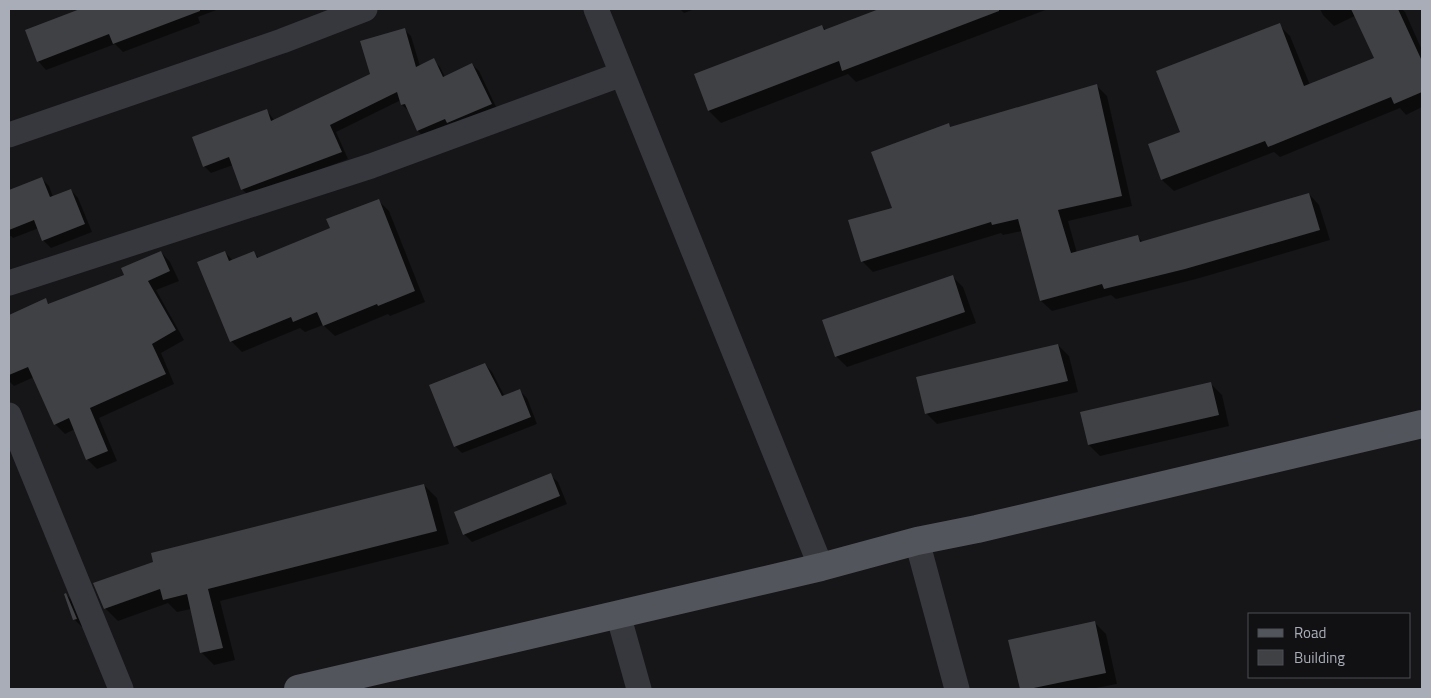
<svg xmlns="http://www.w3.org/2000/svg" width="1431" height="698" font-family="'Titillium Web',sans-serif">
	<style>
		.shadow { fill: #0007 }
		.building { fill: #404145 }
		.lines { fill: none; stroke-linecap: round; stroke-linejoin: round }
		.street { stroke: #37383d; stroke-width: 25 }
		.primary { stroke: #53555c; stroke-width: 28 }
	</style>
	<rect width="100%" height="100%" fill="#161618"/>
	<path class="shadow" d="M 84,9 L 219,9 L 198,17 L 200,23 L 123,52 L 115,44 L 46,70 L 38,61 L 26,31 Z
		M 680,9 L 695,9 L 684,13 Z
		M 882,9 L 1048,9 L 856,82 L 848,74 L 721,123 L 709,111 L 695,75 L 822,26 L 826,30 Z
		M 1320,9 L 1367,9 L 1367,10 L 1334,26 L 1323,15 Z
		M 1377,9 L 1402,9 L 1405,12 L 1422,50 L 1422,107 L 1406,115 L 1400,108 L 1280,157 L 1274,152 L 1174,191 L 1162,180 L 1149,145 L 1181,133 L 1279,25 L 1290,36 L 1310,85 L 1375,59 L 1356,18 Z
		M 404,29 L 411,36 L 420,66 L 433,60 L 440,67 L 445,77 L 472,64 L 479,71 L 498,111 L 425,138 L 418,131 L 410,112 L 402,105 L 401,100 L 336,132 L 348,159 L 249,196 L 242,189 L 233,165 L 211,173 L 204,166 L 267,111 L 275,121 L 371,75 Z
		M 1096,85 L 1107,96 L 1132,206 L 1068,221 L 1077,253 L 1138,237 L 1143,242 L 1309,194 L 1319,205 L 1330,240 L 1196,279 L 1116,299 L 1111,295 L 1052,311 L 1041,301 L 1022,231 L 1003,235 L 1001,233 L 873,272 L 862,261 L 893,208 L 948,125 L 951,128 Z
		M 42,179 L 49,186 L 53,197 L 71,190 L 78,198 L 92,232 L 51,248 L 43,240 L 39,228 L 13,238 L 11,236 L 9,237 L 9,191 Z
		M 378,200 L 389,211 L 425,302 L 390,316 L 388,314 L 335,336 L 323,325 L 305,332 L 300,328 L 242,352 L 231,341 L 225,252 L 233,261 L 253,252 L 259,258 L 332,229 Z
		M 161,252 L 170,262 L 179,281 L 156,290 L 184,340 L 161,353 L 174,384 L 99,418 L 117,461 L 97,469 L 87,459 L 75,429 L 65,434 L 55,424 L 34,377 L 14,386 L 9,381 L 9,317 L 45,300 L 50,305 L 126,276 Z
		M 952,276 L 963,287 L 976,323 L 847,367 L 836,356 Z
		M 1058,345 L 1069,356 L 1078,392 L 937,424 L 926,413 Z
		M 485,364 L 492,372 L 505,397 L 520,391 L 527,398 L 537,424 L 462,453 L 455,446 Z
		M 1211,384 L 1222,395 L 1229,426 L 1100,456 L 1089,445 Z
		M 550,475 L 558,482 L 567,504 L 472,542 L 464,534 Z
		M 424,485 L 437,498 L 449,544 L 220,601 L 235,660 L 214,665 L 201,652 L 191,609 L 177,612 L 168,603 L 118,621 L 105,608 Z
		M 66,595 L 74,602 L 83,626 L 82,627 L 74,619 Z
		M 1095,623 L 1106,634 L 1117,684 L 1091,689 L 1021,689 L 1010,641 Z"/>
	<path class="building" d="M 80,9 L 200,9 L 200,11 L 113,44 L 109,34 L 37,62 L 25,30 Z
		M 879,9 L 999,9 L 999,11 L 842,71 L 839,61 L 708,111 L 694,74 L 822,25 L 824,30 Z
		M 1351,9 L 1398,9 L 1422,61 L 1422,92 L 1394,104 L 1391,97 L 1268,147 L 1265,141 L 1161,180 L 1148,144 L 1180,132 L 1156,71 L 1280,23 L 1304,86 L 1374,58 Z
		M 405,28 L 416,67 L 434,58 L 443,77 L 472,63 L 492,104 L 447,123 L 445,119 L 417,131 L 405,104 L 401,105 L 397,92 L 330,125 L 342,152 L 241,190 L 229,157 L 203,167 L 192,137 L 267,109 L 271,121 L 370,74 L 360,41 Z
		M 1097,84 L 1122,196 L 1058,210 L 1071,253 L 1138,235 L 1140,242 L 1309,193 L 1320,230 L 1185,269 L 1104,289 L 1102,284 L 1040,301 L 1018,219 L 992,225 L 991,222 L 861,262 L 848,220 L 892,208 L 871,152 L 949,123 L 950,127 Z
		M 42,177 L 50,197 L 71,189 L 85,224 L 42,241 L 34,220 L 9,230 L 9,190 Z
		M 379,199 L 415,291 L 378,306 L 377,304 L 323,326 L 317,312 L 293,322 L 291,317 L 230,342 L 197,262 L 225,251 L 229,261 L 254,251 L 257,258 L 330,228 L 326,219 Z
		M 161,251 L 170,271 L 148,281 L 176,330 L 152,344 L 166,374 L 90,408 L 108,451 L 86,460 L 69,418 L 54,425 L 28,367 L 9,375 L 9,315 L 46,298 L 48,304 L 124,275 L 121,268 Z
		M 953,275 L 965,312 L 835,357 L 822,320 Z
		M 1058,344 L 1068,381 L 925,414 L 916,377 Z
		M 485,363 L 502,396 L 520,389 L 531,417 L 454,447 L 429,385 Z
		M 1211,382 L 1219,415 L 1088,445 L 1080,412 Z
		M 551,473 L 560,496 L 463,535 L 454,512 Z
		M 424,484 L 437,531 L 208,589 L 223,648 L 200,653 L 187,594 L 163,600 L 160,589 L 104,609 L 93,583 L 153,562 L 151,553 Z
		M 66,593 L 77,619 L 73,620 L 64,594 Z
		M 1095,621 L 1106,673 L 1029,689 L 1020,689 L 1008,640 Z"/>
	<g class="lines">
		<path class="street" d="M 596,9 L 821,567
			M 9,135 L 282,41 L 365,9
			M 9,283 L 371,166 L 622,74
			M 9,415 L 121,689
			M 917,541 L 957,689
			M 618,614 L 639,689"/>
		<path class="primary" d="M 298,689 L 821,567 L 917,541 L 977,529 L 1422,424"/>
	</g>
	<rect width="1431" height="698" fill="none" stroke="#a8adb8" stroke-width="20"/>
	<rect x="1248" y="613" width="162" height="65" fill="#111113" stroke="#4d4f55"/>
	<rect x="1258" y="629" width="25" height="8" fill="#53555c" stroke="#4d4f55"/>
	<text x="1294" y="638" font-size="15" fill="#a8adb8">Road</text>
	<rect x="1258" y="650" width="25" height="15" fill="#404145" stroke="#4d4f55"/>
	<text x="1294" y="663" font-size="15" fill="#a8adb8">Building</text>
</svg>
